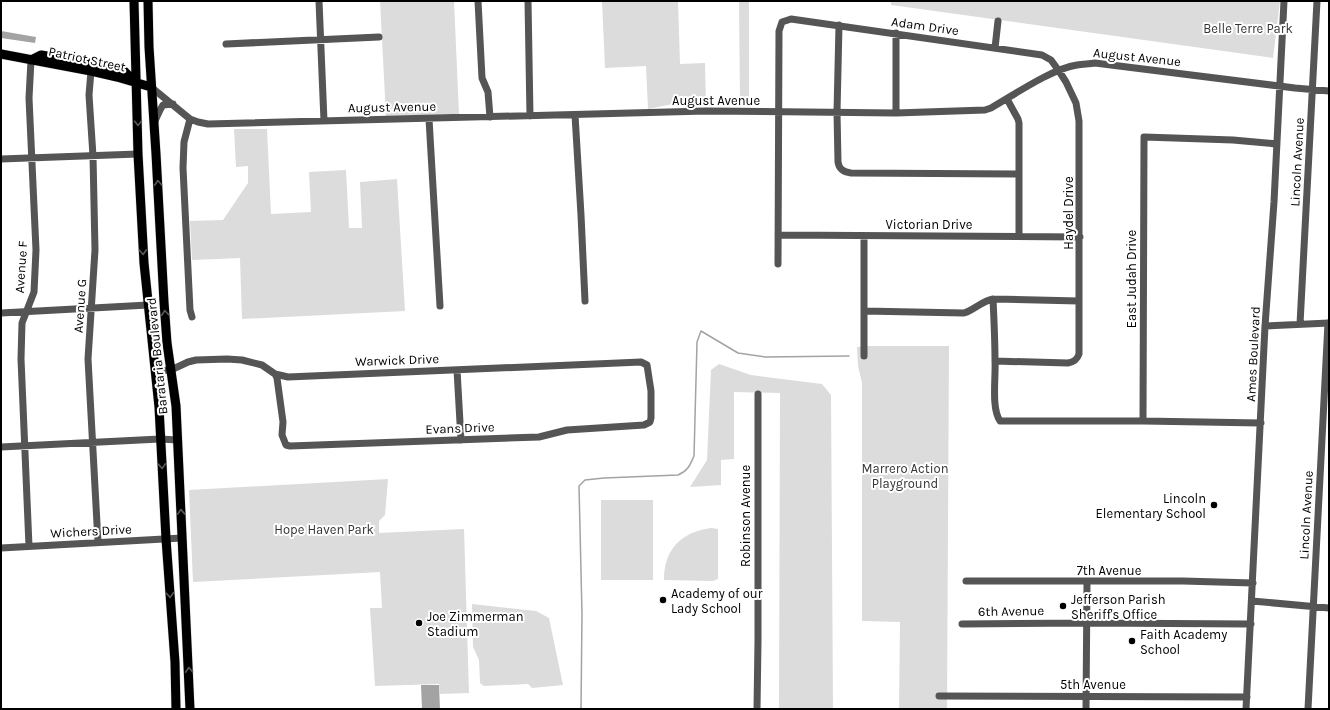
<svg xmlns="http://www.w3.org/2000/svg" width="1330" height="710" font-family="Karla,sans-serif">
	<style>
		.green { fill: #dcdcdc }
		.water { fill: #a3a3a3 }
		.lines { fill: none; stroke-linecap: round; stroke-linejoin: round }
		.stream { stroke: #a3a3a3; stroke-width: 1.5 }
		.major-casing { stroke: #dbdbdb; stroke-width: 10 }
		.minor { stroke: #555; stroke-width: 7 }
		.major { stroke: #000; stroke-width: 9 }
		.oneway { stroke: #595959 }
		.poi-dot { fill: #000; stroke: #fff; stroke-width: 1.5 }
		.labels { text-anchor: middle; dominant-baseline: central; stroke-width: 4; stroke-linejoin: round; paint-order: stroke }
		.street-label { font-size: 13px; fill: #000; stroke: #fff }
		.park-label { font-size: 13px; fill: #333; stroke: #fff }
		.poi-label { font-size: 13px; fill: #000; stroke: #fff; text-anchor: start }
	</style>
	<rect width="100%" height="100%" fill="#fff"/>
	<path class="green" d="M 380,1 L 454,1 L 459,114 L 386,116 Z
		M 602,1 L 678,1 L 680,64 L 705,63 L 706,104 L 673,104 L 648,109 L 646,66 L 605,68 Z
		M 739,1 L 749,1 L 749,104 L 740,103 Z
		M 891,1 L 1280,1 L 1273,58 L 891,5 Z
		M 234,129 L 267,129 L 271,214 L 311,212 L 309,172 L 346,170 L 349,228 L 362,228 L 360,182 L 397,179 L 405,311 L 242,319 L 240,258 L 192,260 L 190,221 L 223,220 L 248,183 L 248,166 L 236,167 Z
		M 869,346 L 949,346 L 947,709 L 899,709 L 900,622 L 862,621 L 862,383 L 858,366 L 857,347 Z
		M 719,364 L 751,375 L 822,384 L 831,395 L 833,709 L 779,709 L 780,393 L 734,392 L 734,459 L 721,460 L 721,485 L 690,487 L 707,460 L 711,370 Z
		M 388,479 L 385,515 L 379,521 L 379,533 L 464,529 L 469,693 L 440,694 L 439,684 L 375,686 L 370,608 L 382,608 L 380,572 L 193,582 L 189,490 Z
		M 601,500 L 653,500 L 653,580 L 601,580 Z
		M 711,528 L 718,529 L 718,579 L 713,581 L 664,580 C 664,576 664,572 665,568 C 669,543 688,531 711,528 Z
		M 472,604 L 536,611 L 549,618 L 563,685 L 532,688 L 528,684 L 484,686 L 480,683 L 479,660 L 473,647 Z"/>
	<path class="water" d="M 1,31 L 36,37 L 35,43 L 1,38 Z
		M 421,685 L 439,685 L 440,709 L 422,709 Z"/>
	<g class="lines">
		<path class="stream" d="M 581,709 L 582,614 L 579,486 L 585,480 L 604,478 L 678,475 C 688,471 690,465 694,456 L 697,342 L 701,331 L 738,353 L 765,357 L 849,356"/>
		<g class="major-casing">
			<path id="major" d="M 134,1 L 138,154 L 144,263 L 159,407 L 166,539 L 175,662 L 176,709
				M 148,1 L 149,47 L 156,154 L 164,302 L 167,343 L 176,406 L 190,709
				M 1,54 L 91,71 L 117,77 L 151,87
				M 31,60 L 41,55 L 101,65 L 123,70 L 134,81"/>
		</g>
		<path class="minor" d="M 319,1 L 324,121
			M 478,1 L 482,78 L 488,92 L 490,117
			M 528,1 L 530,116
			M 839,25 L 837,112 L 838,162 C 839,169 843,172 851,173 L 1019,174
			M 226,44 L 379,37
			M 995,48 L 998,21
			M 91,71 L 89,95 L 93,156 L 95,250 L 88,359 L 98,542
			M 151,87 L 190,119 L 198,122 L 208,124 L 706,111 L 896,113 L 985,110 L 991,108 C 1014,95 1051,69 1077,65 C 1083,64 1089,64 1095,63 L 1295,88 L 1329,91
			M 1007,99 L 1018,119 L 1019,123 L 1019,236
			M 896,113 L 896,33
			M 575,115 L 581,215 L 585,301
			M 190,119 L 184,142 L 183,168 L 190,310 L 192,317
			M 429,119 L 440,306
			M 154,123 L 160,110 L 163,105 L 173,104
			M 1,159 L 138,154
			M 778,235 L 1080,237
			M 778,264 L 779,31 L 782,22 L 791,19 L 1042,55 L 1051,60 L 1059,71 L 1066,82 L 1076,103 L 1079,121 L 1079,354 C 1077,360 1074,362 1068,363 L 995,361
			M 993,299 C 994,320 995,340 995,361 C 996,377 991,408 1000,421 L 1143,421 L 1261,423
			M 864,311 L 964,313 C 974,310 982,301 993,299 L 1079,301
			M 1,313 L 148,305
			M 1300,324 L 1317,1
			M 1265,326 L 1329,323
			M 864,356 L 864,236
			M 457,370 L 461,440
			M 155,371 L 171,370 L 188,362 L 196,360 L 227,359 L 242,360 L 262,365 L 275,374 L 288,377 L 641,362 L 647,365 L 651,391 L 651,418 L 650,422 L 644,425 L 567,430 L 539,437 L 290,446 L 286,445 L 282,435 L 283,422 L 277,378 L 275,374
			M 1143,421 L 1144,137 L 1233,140 L 1277,144
			M 1,447 L 160,439 L 178,440
			M 29,546 L 21,359 L 22,323 L 34,292 L 36,250 L 29,98 L 31,60
			M 1,548 L 182,538
			M 966,581 L 1183,581 L 1253,583
			M 1252,601 L 1329,608
			M 962,624 L 1087,623 L 1251,624
			M 939,696 L 1247,697
			M 757,709 L 758,641 L 758,394
			M 1086,709 L 1087,582
			M 1246,709 L 1265,326 L 1274,202 L 1284,1
			M 1308,709 L 1328,323"/>
		<use href="#major" class="major"/>
	</g>
	<defs><path id="oneway-chevron" d="M-2-3.5L2.5 0L-2 3.5" fill="none" stroke-width="1.6" stroke-linecap="round" stroke-linejoin="round"/></defs>
	<g class="oneway">
		<use href="#oneway-chevron" transform="translate(138 123) rotate(89)"/>
		<use href="#oneway-chevron" transform="translate(158 183) rotate(-93)"/>
		<use href="#oneway-chevron" transform="translate(143 252) rotate(87)"/>
		<use href="#oneway-chevron" transform="translate(165 313) rotate(-95)"/>
		<use href="#oneway-chevron" transform="translate(162 466) rotate(87)"/>
		<use href="#oneway-chevron" transform="translate(181 512) rotate(-92)"/>
		<use href="#oneway-chevron" transform="translate(170 595) rotate(86)"/>
		<use href="#oneway-chevron" transform="translate(189 670) rotate(-93)"/>
	</g>
	<g class="poi-dot">
		<circle cx="1214" cy="505" r="4"/>
		<circle cx="663" cy="600" r="4"/>
		<circle cx="1063" cy="606" r="4"/>
		<circle cx="419" cy="623" r="4"/>
		<circle cx="1132" cy="641" r="4"/>
	</g>
	<g class="labels">
		<g class="street-label">
			<text transform="translate(925 26) rotate(8)">Adam Drive</text>
			<text transform="translate(1137 57) rotate(6)">August Avenue</text>
			<text transform="translate(87 59) rotate(12)">Patriot Street</text>
			<text x="716" y="100">August Avenue</text>
			<text transform="translate(392 107) rotate(-1)">August Avenue</text>
			<text transform="translate(1297 162) rotate(-87)">Lincoln Avenue</text>
			<text transform="translate(1068 213) rotate(-90)">Haydel Drive</text>
			<text x="929" y="224">Victorian Drive</text>
			<text transform="translate(21 267) rotate(-86)">Avenue F</text>
			<text transform="translate(1131 279) rotate(-90)">East Judah Drive</text>
			<text transform="translate(80 306) rotate(-86)">Avenue G</text>
			<text transform="translate(1253 354) rotate(-87)">Ames Boulevard</text>
			<text transform="translate(157 356) rotate(-96)">Barataria Boulevard</text>
			<text transform="translate(397 360) rotate(-2)">Warwick Drive</text>
			<text transform="translate(460 428) rotate(-2)">Evans Drive</text>
			<text transform="translate(1306 515) rotate(-87)">Lincoln Avenue</text>
			<text transform="translate(745 516) rotate(-90)">Robinson Avenue</text>
			<text transform="translate(91 531) rotate(-3)">Wichers Drive</text>
			<text x="1109" y="570">7th Avenue</text>
			<text transform="translate(1011 611) rotate(-1)">6th Avenue</text>
			<text x="1093" y="684">5th Avenue</text>
		</g>
		<g class="park-label">
			<text x="1248" y="28">Belle Terre Park</text>
			<text x="905" y="468">Marrero Action<tspan x="905" dy="15">Playground</tspan></text>
			<text x="324" y="529">Hope Haven Park</text>
		</g>
		<g class="poi-label">
			<text x="1206" y="498" text-anchor="end">Lincoln<tspan x="1206" dy="15">Elementary School</tspan></text>
			<text x="671" y="593">Academy of our<tspan x="671" dy="15">Lady School</tspan></text>
			<text x="1071" y="599">Jefferson Parish<tspan x="1071" dy="15">Sheriff's Office</tspan></text>
			<text x="427" y="616">Joe Zimmerman<tspan x="427" dy="15">Stadium</tspan></text>
			<text x="1140" y="634">Faith Academy<tspan x="1140" dy="15">School</tspan></text>
		</g>
	</g>
	<rect width="1330" height="710" fill="none" stroke="#000000" stroke-width="4"/>
</svg>
